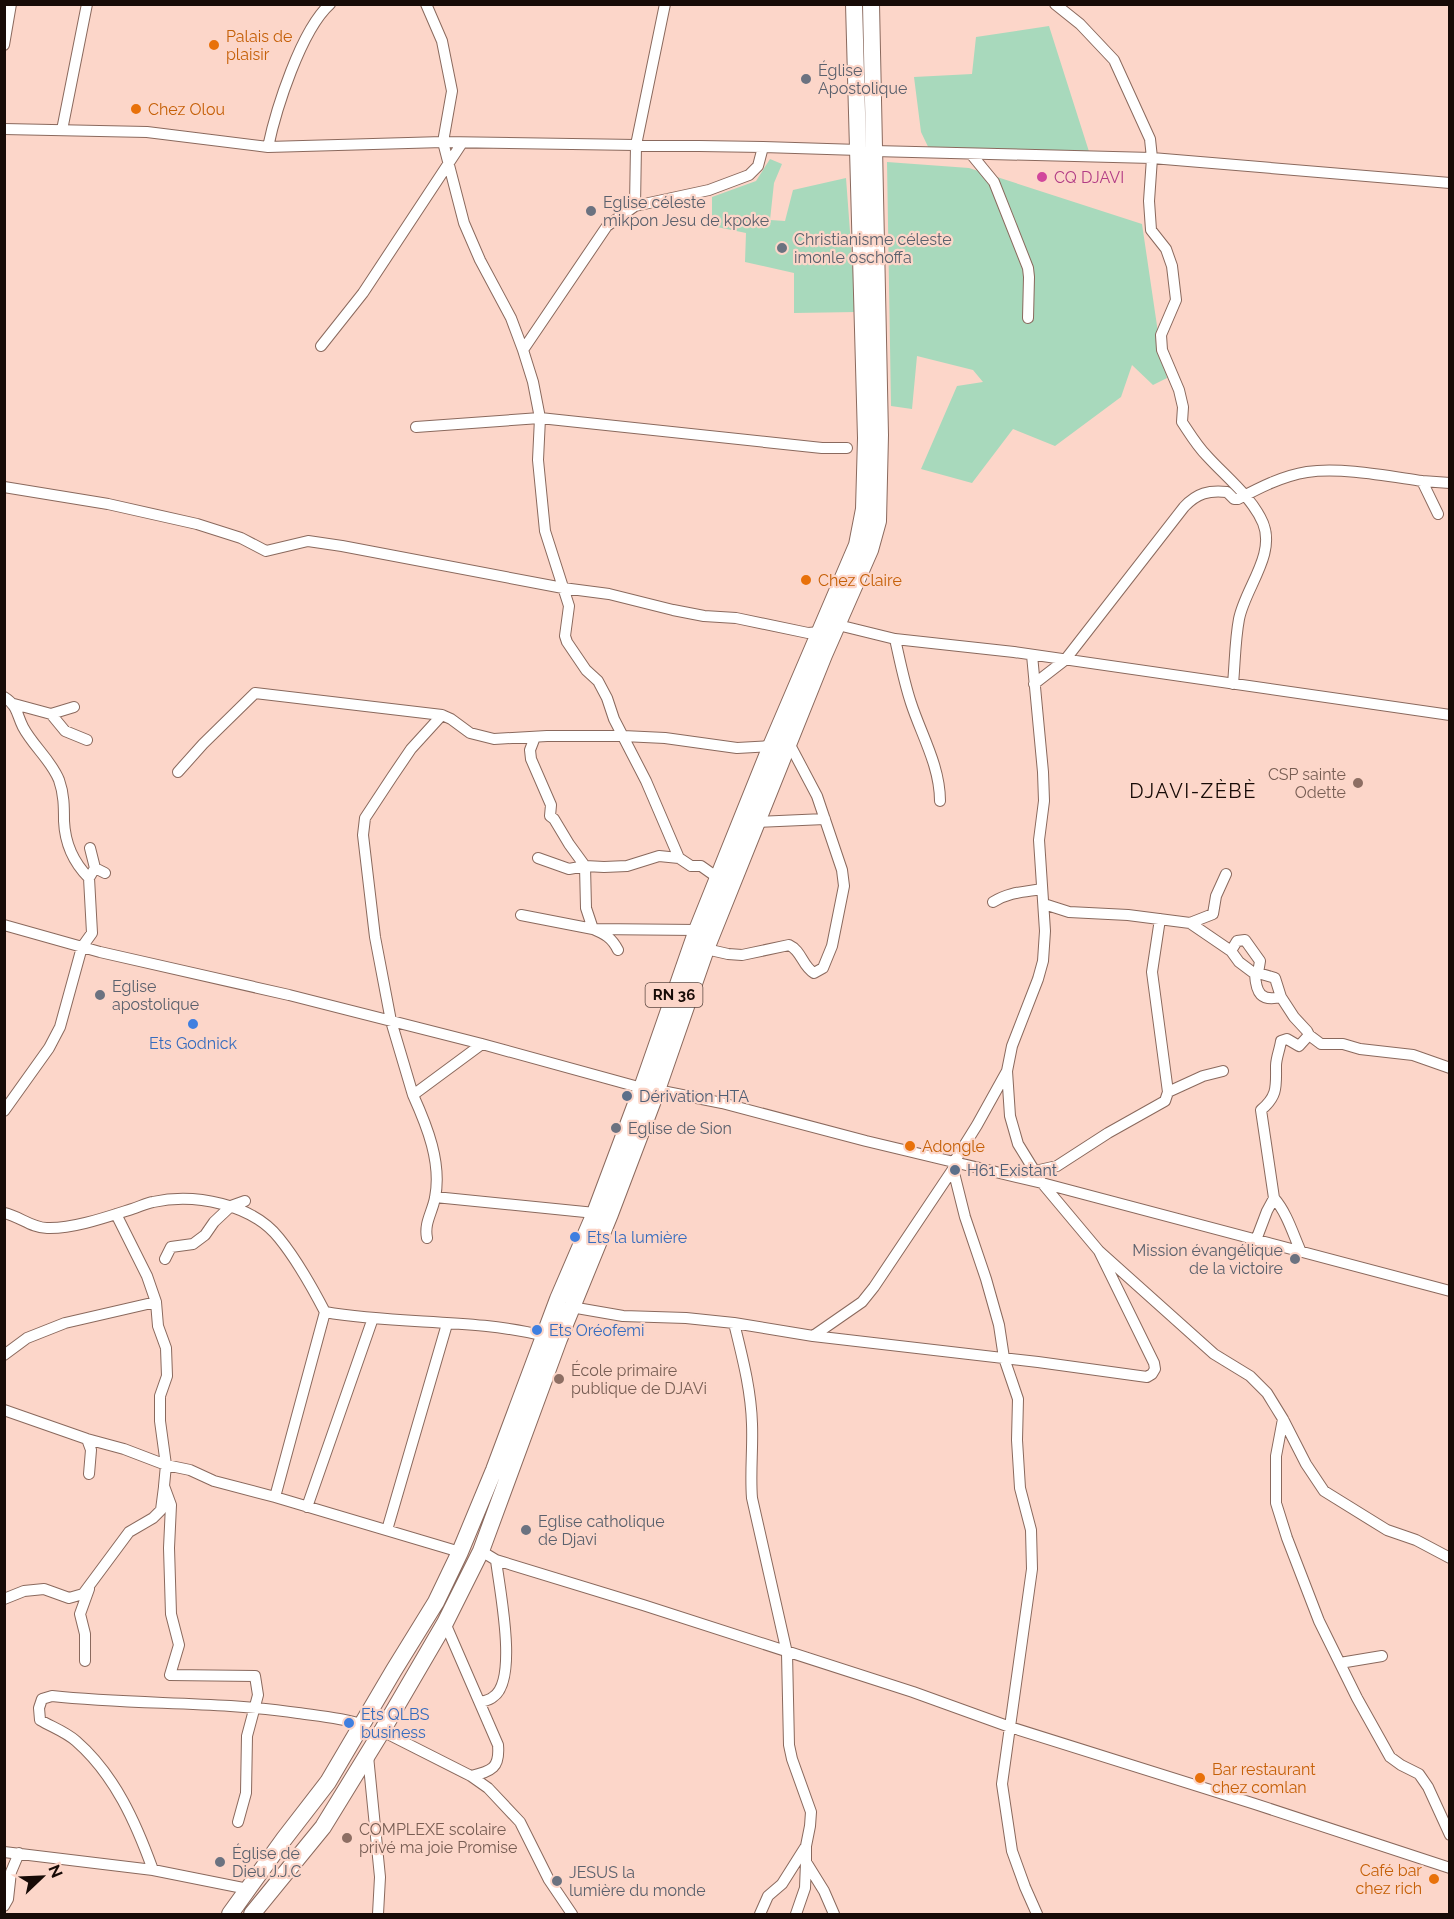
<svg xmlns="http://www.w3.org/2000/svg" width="1454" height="1919" font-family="Raleway,sans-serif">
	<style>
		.green { fill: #a8d9bc }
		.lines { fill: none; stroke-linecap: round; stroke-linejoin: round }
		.minor-casing { stroke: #8a695d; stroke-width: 12 }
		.primary-casing { stroke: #8a695d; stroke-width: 18 }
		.minor { stroke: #fff; stroke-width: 10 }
		.primary { stroke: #fff; stroke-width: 16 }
		.food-dot { fill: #e8710a; stroke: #fcd6c9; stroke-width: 2 }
		.worship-dot { fill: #6b7280; stroke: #fcd6c9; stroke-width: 2 }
		.hotel-dot { fill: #d1479c; stroke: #fcd6c9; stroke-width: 2 }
		.education-dot { fill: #8d6e63; stroke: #fcd6c9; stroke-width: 2 }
		.shop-dot { fill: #3f7fe0; stroke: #fcd6c9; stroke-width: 2 }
		.service-dot { fill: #5c6f8a; stroke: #fcd6c9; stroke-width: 2 }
		.labels { text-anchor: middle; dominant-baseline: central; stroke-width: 4.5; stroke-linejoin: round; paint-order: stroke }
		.shield { fill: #fcd6c9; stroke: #5c4841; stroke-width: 1.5 }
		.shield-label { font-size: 15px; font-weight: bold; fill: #170b07 }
		.food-label { font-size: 16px; fill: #c56008; stroke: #fcd6c9; text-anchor: start }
		.worship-label { font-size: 16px; fill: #5b616d; stroke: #fcd6c9; text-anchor: start }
		.hotel-label { font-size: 16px; fill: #b23c85; stroke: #fcd6c9; text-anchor: start }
		.education-label { font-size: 16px; fill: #785e54; stroke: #fcd6c9; text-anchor: start }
		.shop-label { font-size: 16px; fill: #366cbe; stroke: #fcd6c9; text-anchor: start }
		.service-label { font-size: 16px; fill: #4e5e75; stroke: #fcd6c9; text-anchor: start }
		.quarter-label { font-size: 20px; letter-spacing: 1.5px; fill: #170b07; stroke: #fcd6c9 }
	</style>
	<rect width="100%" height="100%" fill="#fcd6c9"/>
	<path class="green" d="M 1049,26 L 1092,161 L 932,155 L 921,132 L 914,77 L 972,74 L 976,37 Z
		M 770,159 L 782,164 L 774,183 L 770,220 L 785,221 L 793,190 L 846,178 L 856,312 L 794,313 L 794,273 L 745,262 L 746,233 L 712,226 L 712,197 L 756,181 Z
		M 887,162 L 969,168 L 1142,224 L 1160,346 L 1167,378 L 1153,385 L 1132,365 L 1121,397 L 1055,446 L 1013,429 L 972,483 L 921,469 L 957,386 L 983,382 L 973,370 L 917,356 L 912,409 L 891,406 Z"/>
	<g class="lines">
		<g class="minor-casing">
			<path id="minor" d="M 426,4 L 442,41 L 452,91 L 443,142 L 464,223 L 480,260 L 511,318 L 523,350 L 533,382 L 540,418 L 538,460 L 545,531 L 569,606 L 565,636 L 567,642 L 586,670 L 598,681 L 607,698 L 614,719 L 646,781 L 679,858 L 691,866 L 701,866 L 718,878
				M 1055,4 L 1080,24 L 1114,60 L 1150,139 L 1152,158 L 1149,201 L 1151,230 L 1166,249 L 1172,266 L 1176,300 L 1161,335 L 1162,350 L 1179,390 L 1183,407 L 1182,422 C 1190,434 1197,446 1207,456 C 1225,476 1252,497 1263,523 C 1276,555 1245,588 1239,619 C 1235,640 1235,662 1233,684
				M 4,45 L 11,4
				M 4,129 L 147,132 L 268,147 L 443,142 L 763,147 L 859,150
				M 62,130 L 87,4
				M 268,147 C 276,109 301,30 330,4
				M 874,151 L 1152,158 L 1450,183
				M 971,154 L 994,182 L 1028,268 L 1029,277 L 1028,318
				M 635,206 L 636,145 L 665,4
				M 321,346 L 363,293 L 462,143
				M 523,350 L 607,226 L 635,206 L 709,190 L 749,175 L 758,166 L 763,147
				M 416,427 L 540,418 L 822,448 L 847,448
				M 1422,481 L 1450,483
				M 4,487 L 108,504 L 197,524 L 241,538 L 266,551 L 308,541 L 342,546 L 563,588 L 609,594 L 673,610 L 704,616 L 736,618 L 808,633 L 820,632
				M 838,625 L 895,639 L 1014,652 L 1450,715
				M 895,639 C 900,661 904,682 911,703 C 921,734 940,766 940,801
				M 1034,684 L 1065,660 L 1184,507 C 1197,493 1209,490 1227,492 L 1234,499 L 1238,499 C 1259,488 1282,476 1307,472 C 1341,467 1387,476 1422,481 L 1438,514
				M 4,697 C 18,706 16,713 23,727 C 33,746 51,760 59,780 C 64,794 64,807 64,821 C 65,844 73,862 89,878
				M 14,704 L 51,714 L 74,707
				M 51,714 L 65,731 L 87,740
				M 535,737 L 530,750 L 531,759 L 551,805 L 550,816 L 554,819 L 569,844 L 585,866 L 586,908 L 593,929 C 605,934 612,938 618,950
				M 178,772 L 203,744 L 255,693 L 442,715
				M 757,822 L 825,819
				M 90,848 L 95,868 L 105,873
				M 538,858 L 569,869 L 585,866 L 604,867 L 627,866 L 659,856 L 679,858
				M 993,902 C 1009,892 1024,892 1042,889
				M 1044,904 L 1069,912 L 1128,915 L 1190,923 L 1231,951 L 1239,962 L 1255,974 C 1256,993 1261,1002 1281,997 L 1294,1017 L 1307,1031 L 1309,1035 L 1321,1044 L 1343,1044 L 1360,1049 L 1413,1055 L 1450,1068
				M 521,915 L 593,929 L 697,930
				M 1190,923 L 1213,914 L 1216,896 L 1226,874
				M 4,925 L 100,952 L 289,995 L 482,1044 L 642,1088
				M 706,949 L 728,954 L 742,955 L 789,945 C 802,951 802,966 814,973 L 823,968 L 832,946 L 844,886 L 842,870 L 817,796 L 789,743
				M 1231,951 L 1237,941 L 1245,940 L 1260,961 L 1258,973 L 1275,978 L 1281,997
				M 482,1044 L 413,1095 L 391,1021 L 375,937 L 363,835 L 365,818 L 392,777 L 411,749 L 442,715 L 451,719 L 470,733 L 494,739 L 547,736 L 623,736 L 665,738 L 737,748 L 771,746
				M 1007,1071 L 1010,1116 L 1018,1144 L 1042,1183 L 1099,1251 L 1214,1354 L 1250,1376 L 1267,1393 L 1283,1419 L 1306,1464 L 1324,1491 L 1387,1530 L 1416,1540 L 1450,1558
				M 657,1090 L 722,1103 L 866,1141 L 1042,1183 L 1450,1291
				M 1168,1092 L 1203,1076 L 1223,1071
				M 413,1095 C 427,1126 442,1163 435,1198 C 432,1213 424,1223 427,1238
				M 4,1111 L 49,1048 L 60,1027 L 82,947 L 92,933 L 89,878 L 95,868
				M 953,1169 L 965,1217 L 986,1279 L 999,1325 L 1004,1358 L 1018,1399 L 1017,1440 L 1020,1488 L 1031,1530 L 1032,1569 L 1002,1784 L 1012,1851 L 1025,1887 L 1037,1914
				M 1035,1171 L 1057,1166 L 1108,1133 L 1165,1101 L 1168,1092 L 1152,972 L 1160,919
				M 435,1197 L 595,1213
				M 4,1213 C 19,1216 32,1228 47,1228 C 73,1229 107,1217 132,1209 C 139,1207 146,1203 153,1202 C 195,1193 252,1204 279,1238 C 297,1260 312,1287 325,1312 L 275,1497
				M 116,1214 L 147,1276 L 156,1302 L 158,1326 L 166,1348 L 167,1376 L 160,1396 L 160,1421 L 166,1465 L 164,1486 L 171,1505 L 169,1548 L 171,1614 L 179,1645 L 170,1675 L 255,1676 L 258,1695 L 247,1736 L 246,1793 L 238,1822
				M 1256,1240 L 1267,1211 L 1274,1198
				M 1301,1252 C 1293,1234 1287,1213 1274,1198 L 1261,1110 C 1278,1096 1276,1086 1276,1066 C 1276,1058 1280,1049 1281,1041 L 1287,1039 L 1299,1046 L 1309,1035
				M 165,1259 L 171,1247 L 193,1244 L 205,1235 L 214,1222 L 231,1206 L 245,1201
				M 571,1307 L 623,1316 L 686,1318 L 734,1323 L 813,1336 L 1038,1362 L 1147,1377 L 1152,1374 L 1155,1369 L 1154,1363 L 1099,1251
				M 325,1312 C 398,1325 473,1318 545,1336
				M 734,1323 C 742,1356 751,1389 752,1424 C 753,1449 750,1473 752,1498 L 787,1653 L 789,1745 L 792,1759 L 811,1812 L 810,1826 L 806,1846 L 806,1862 L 824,1891 L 834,1914
				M 813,1336 L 862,1302 L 874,1287 L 953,1169 L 954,1162 L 977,1125 L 1007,1071 L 1012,1046 L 1038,979 L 1043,961 L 1045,931 L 1039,840 L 1044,801 L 1043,772 L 1032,655
				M 4,1355 L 27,1338 L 65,1323 L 156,1302
				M 4,1410 L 87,1439 L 124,1449 L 166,1465 L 190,1470 L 214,1481 L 275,1497 L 460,1552
				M 1283,1419 L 1276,1456 L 1276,1503 L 1287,1538 L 1319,1621 L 1357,1698 L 1390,1757 L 1401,1765 L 1419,1774 L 1428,1787 L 1450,1835
				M 87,1439 L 91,1450 L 89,1474
				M 307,1507 L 373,1318
				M 387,1530 L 447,1324
				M 481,1551 L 496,1560 L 643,1605 L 913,1692 L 1010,1727 L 1255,1804 L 1450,1868
				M 4,1599 L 24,1591 L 44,1589 L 69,1598 L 83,1594 L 129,1532 L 153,1518 L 161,1510 L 164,1487
				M 445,1623 L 498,1745 C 500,1768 492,1771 471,1776
				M 85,1661 L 85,1634 L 80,1614 L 89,1589
				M 1340,1663 L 1382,1656
				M 480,1702 C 484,1701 490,1700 493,1697 C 519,1681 499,1587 496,1560
				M 382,1731 L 471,1776 L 488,1788 L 520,1822 L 549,1880 L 572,1914
				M 368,1756 L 380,1877 L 378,1914
				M 4,1852 L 153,1870 L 248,1889
				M 153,1870 C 136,1823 115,1775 76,1741 C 66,1732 52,1727 40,1720 L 39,1708 L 42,1699 L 52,1696 C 134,1705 217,1701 298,1713 C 319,1716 341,1718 361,1724
				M 4,1906 L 8,1899 L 11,1872 L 19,1853
				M 760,1914 L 768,1896 L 782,1884 L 806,1846
				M 796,1914 L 805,1888 L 806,1862"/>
		</g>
		<g class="primary-casing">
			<path id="primary" d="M 230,1914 L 284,1839 L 328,1782 L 394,1670 L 436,1602 L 460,1552 L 494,1470 L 558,1299 L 595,1213 L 643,1085 L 697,930 L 771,746 L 857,545 L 864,509 L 866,438 L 854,4
				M 252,1914 L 323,1827 L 382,1731 L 445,1623 L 481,1551 L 559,1339 L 610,1214 L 657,1090 L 706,949 L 824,655 L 870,550 L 878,521 L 880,435 L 871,4"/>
		</g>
		<use href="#minor" class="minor"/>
		<use href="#primary" class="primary"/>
	</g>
	<g class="food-dot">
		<circle cx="214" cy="45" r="6"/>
		<circle cx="136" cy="109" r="6"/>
		<circle cx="806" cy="580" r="6"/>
		<circle cx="910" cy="1146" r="6"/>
		<circle cx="1200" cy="1778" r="6"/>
		<circle cx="1434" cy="1879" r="6"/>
	</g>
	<g class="worship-dot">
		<circle cx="806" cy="79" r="6"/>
		<circle cx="591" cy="211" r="6"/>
		<circle cx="782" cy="248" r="6"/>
		<circle cx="100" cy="995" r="6"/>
		<circle cx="616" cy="1128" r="6"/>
		<circle cx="1295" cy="1259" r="6"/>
		<circle cx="526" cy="1530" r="6"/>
		<circle cx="220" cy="1862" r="6"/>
		<circle cx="557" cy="1881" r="6"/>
	</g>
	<circle class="hotel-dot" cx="1042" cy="177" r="6"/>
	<g class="education-dot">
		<circle cx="1358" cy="783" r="6"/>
		<circle cx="559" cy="1379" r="6"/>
		<circle cx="347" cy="1838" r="6"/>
	</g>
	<g class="shop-dot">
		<circle cx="193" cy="1024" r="6"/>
		<circle cx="575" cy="1237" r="6"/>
		<circle cx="537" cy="1330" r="6"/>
		<circle cx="349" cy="1723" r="6"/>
	</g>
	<g class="service-dot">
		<circle cx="627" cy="1096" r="6"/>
		<circle cx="955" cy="1170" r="6"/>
	</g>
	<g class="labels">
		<rect class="shield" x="645.5" y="983" width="57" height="24" rx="4.5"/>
		<g class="shield-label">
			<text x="674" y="995">RN 36</text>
		</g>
		<g class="food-label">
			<text x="226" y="36">Palais de<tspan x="226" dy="18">plaisir</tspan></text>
			<text x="148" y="109">Chez Olou</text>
			<text x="818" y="580">Chez Claire</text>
			<text x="922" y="1146">Adongle</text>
			<text x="1212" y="1769">Bar restaurant<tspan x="1212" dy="18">chez comlan</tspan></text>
			<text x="1422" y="1870" text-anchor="end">Café bar<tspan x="1422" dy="18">chez rich</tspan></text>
		</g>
		<g class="worship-label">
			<text x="818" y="70">Église<tspan x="818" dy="18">Apostolique</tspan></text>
			<text x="603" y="202">Eglise céleste<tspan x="603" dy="18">mikpon Jesu de kpoke</tspan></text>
			<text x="794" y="239">Christianisme céleste<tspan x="794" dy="18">imonle oschoffa</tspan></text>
			<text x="112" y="986">Eglise<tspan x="112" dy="18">apostolique</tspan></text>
			<text x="628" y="1128">Eglise de Sion</text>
			<text x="1283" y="1250" text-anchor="end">Mission évangélique<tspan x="1283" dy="18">de la victoire</tspan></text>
			<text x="538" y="1521">Eglise catholique<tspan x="538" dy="18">de Djavi</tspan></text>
			<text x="232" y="1853">Église de<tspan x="232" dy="18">Dieu J.J.C</tspan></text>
			<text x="569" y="1872">JESUS la<tspan x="569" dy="18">lumière du monde</tspan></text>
		</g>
		<g class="hotel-label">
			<text x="1054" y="177">CQ DJAVI</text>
		</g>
		<g class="education-label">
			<text x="1346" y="774" text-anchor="end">CSP sainte<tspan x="1346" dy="18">Odette</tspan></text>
			<text x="571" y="1370">École primaire<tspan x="571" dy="18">publique de DJAVi</tspan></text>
			<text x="359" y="1829">COMPLEXE scolaire<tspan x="359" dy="18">privé ma joie Promise</tspan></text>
		</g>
		<g class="shop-label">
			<text x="193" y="1043" text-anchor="middle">Ets Godnick</text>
			<text x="587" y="1237">Ets la lumière</text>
			<text x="549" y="1330">Ets Oréofemi</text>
			<text x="361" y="1714">Ets QLBS<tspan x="361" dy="18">business</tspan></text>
		</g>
		<g class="service-label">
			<text x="639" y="1096">Dérivation HTA</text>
			<text x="967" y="1170">H61 Existant</text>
		</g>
		<g class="quarter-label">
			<text x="1193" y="791">DJAVI-ZÈBÈ</text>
		</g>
	</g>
	<rect width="1454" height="1919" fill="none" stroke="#170b07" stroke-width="12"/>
	<g transform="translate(42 1877) rotate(67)" stroke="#fcd6c9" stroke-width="4.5" paint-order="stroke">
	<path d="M0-4.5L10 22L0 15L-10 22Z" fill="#170b07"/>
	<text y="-9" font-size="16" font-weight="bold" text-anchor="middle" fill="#170b07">N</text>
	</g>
</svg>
